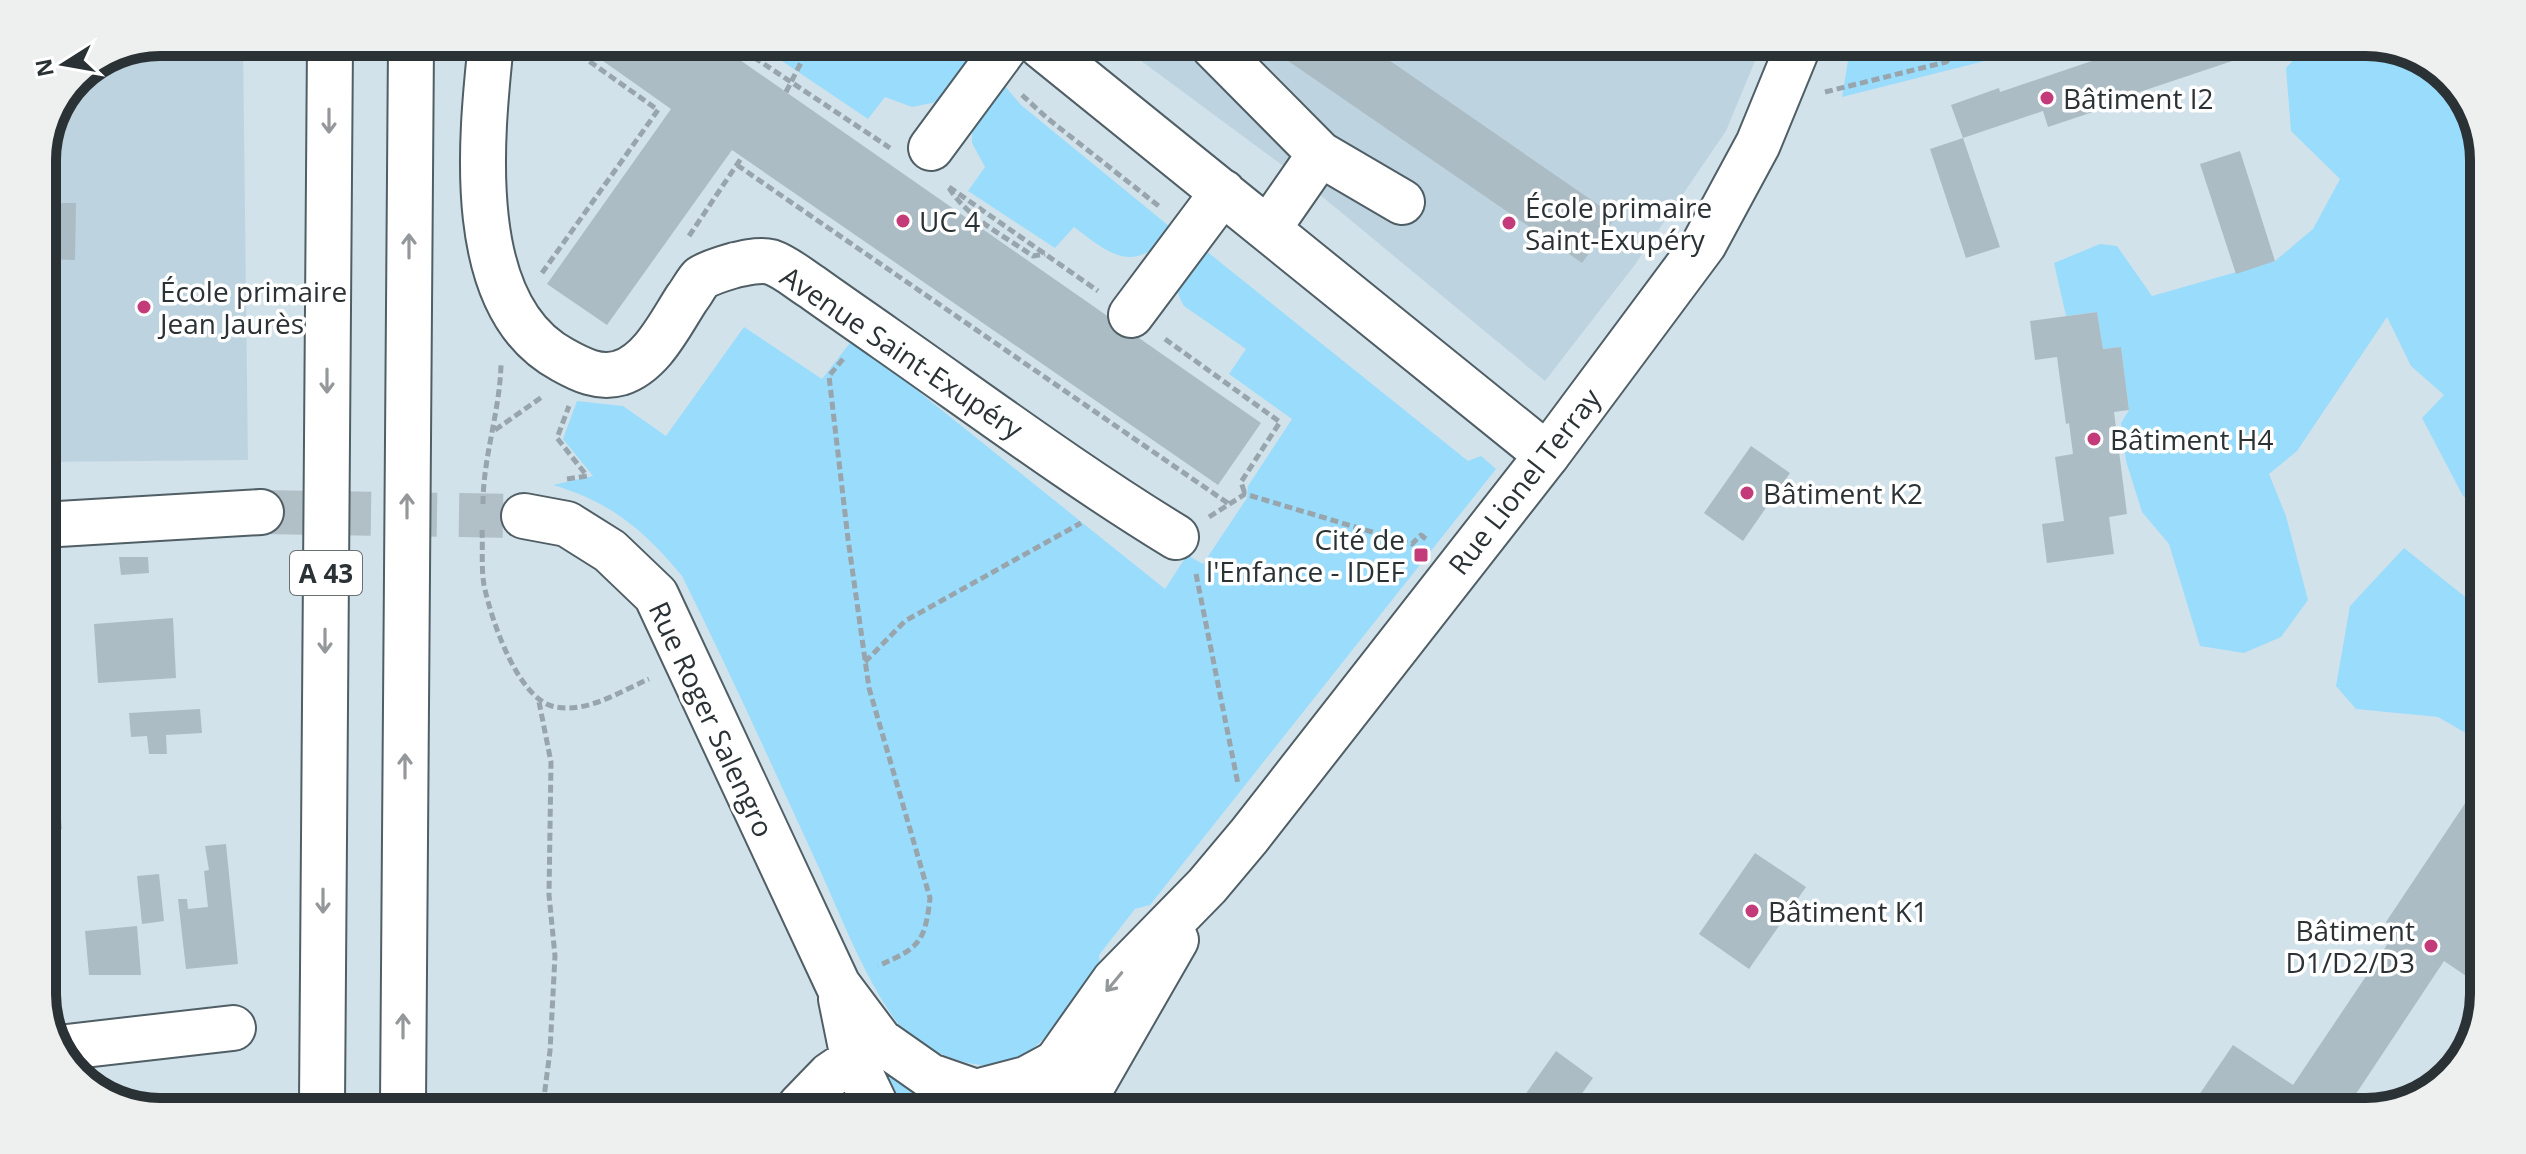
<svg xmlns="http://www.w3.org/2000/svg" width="2526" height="1154" font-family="'Open Sans',sans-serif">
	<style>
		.built { fill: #bdd4e0 }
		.green { fill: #9adcfb }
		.building { fill: #acbcc4 }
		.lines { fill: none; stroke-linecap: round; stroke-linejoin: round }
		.minor-tunnel { stroke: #b1bfc7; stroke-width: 44; stroke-dasharray: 44 22; stroke-linecap: butt }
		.minor-casing { stroke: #505e65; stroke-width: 48 }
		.major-casing { stroke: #505e65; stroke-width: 48 }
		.highway-casing { stroke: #505e65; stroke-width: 48 }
		.path { stroke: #98a5ac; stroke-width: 5; stroke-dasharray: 8 4; stroke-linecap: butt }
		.minor { stroke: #fff; stroke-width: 44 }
		.major { stroke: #fff; stroke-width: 44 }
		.highway { stroke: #fff; stroke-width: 44 }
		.oneway { stroke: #95989a }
		.poi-dot { fill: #c33b79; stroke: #fff; stroke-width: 3 }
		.labels { text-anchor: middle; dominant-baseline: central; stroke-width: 7; stroke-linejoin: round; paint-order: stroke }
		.shield { fill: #fff; stroke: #6b7072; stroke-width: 2 }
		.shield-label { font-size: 26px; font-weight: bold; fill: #2b3235 }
		.poi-label { font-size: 28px; fill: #2b3235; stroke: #fff; text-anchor: start }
		.street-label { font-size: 28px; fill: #2b3235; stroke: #fff }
		.rim { fill: none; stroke: #2b3235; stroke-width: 10 }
	</style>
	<rect width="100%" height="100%" fill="#d2e2eb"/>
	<path class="built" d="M 160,42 L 243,42 L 248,460 L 42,462 L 42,153 L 77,76 Z
		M 1121,46 L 1760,49 L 1726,131 L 1634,266 L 1545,381 L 1302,180 Z"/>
	<path class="green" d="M 757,44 L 985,45 L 942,101 L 912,107 L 885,97 L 868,119 Z
		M 1850,49 L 2028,50 L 1842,97 Z
		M 2302,51 L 2411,51 L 2464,94 L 2484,153 L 2480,509 L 2463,496 L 2422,418 L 2444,395 L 2411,366 L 2387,317 L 2297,451 L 2269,474 L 2286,516 L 2308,600 L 2281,637 L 2244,653 L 2200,646 L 2169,544 L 2142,512 L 2126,461 L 2121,423 L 2129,410 L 2121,347 L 2103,349 L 2097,312 L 2066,316 L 2054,263 L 2100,244 L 2117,246 L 2152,296 L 2275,261 L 2313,229 L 2340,179 L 2291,131 L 2286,68 Z
		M 999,79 L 1021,105 L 1169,226 C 1163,233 1157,245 1149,251 C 1122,269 1095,242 1074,227 L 1055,248 L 968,191 L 985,167 L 972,143 L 972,132 Z
		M 1200,246 L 1468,461 L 1481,456 L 1496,469 L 1150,905 L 1135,909 L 1099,955 L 1100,967 C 1074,1001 1042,1058 997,1065 C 968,1069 917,1048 899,1025 C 865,980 842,918 819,868 C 774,770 730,672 682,576 C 645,531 611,502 553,485 L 593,476 L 563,439 L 577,401 L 623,406 L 666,436 L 744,327 L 822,379 L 853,339 L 1165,589 L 1187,555 L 1203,564 L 1247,498 L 1248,486 L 1292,419 L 1229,374 L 1246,349 L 1184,306 C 1168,282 1186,266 1200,246 Z
		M 2404,548 L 2479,608 L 2478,740 L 2438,717 L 2356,709 L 2336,686 L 2350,606 Z
		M 889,1074 L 956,1106 L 892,1106 L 883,1076 Z"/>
	<path class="building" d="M 579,44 L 717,44 L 1261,423 L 1218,485 L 732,150 L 607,325 L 547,284 L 671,109 Z
		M 1268,47 L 1370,47 L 1616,217 L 1582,263 Z
		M 2124,50 L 2262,51 L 2104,104 L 2105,108 L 2048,127 L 2043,111 L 1963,138 L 1951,105 L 1999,88 L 2000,92 Z
		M 1963,138 L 2000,247 L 1966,258 L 1930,149 Z
		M 2240,151 L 2275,261 L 2236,274 L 2200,164 Z
		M 42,203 L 76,203 L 75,260 L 42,259 Z
		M 2097,312 L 2103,349 L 2121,347 L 2129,410 L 2114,412 L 2127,514 L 2109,517 L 2114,554 L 2047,563 L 2042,524 L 2064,521 L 2055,457 L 2073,454 L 2069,423 L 2066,424 L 2057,357 L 2035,360 L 2030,321 Z
		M 1751,446 L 1790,473 L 1743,541 L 1704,513 Z
		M 119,557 L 148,557 L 149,573 L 121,575 Z
		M 173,618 L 176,678 L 98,683 L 94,624 Z
		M 200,709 L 202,733 L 166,735 L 167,754 L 149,754 L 147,736 L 131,737 L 129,713 Z
		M 56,773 L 62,829 L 42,831 L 42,774 Z
		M 2468,799 L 2477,805 L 2475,982 L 2444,961 L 2344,1112 L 2188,1111 L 2233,1045 L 2293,1085 L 2397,930 L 2386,922 Z
		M 226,844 L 238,964 L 186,969 L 178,899 L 187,899 L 188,909 L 208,907 L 204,871 L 209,870 L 205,846 Z
		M 1755,853 L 1806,887 L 1749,969 L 1699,934 Z
		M 159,874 L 164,921 L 142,924 L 137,876 Z
		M 137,926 L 141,975 L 89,975 L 85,931 Z
		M 1556,1051 L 1593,1078 L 1571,1109 L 1515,1109 Z"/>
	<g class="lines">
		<path class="minor-tunnel" d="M 261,512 L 524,516"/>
		<g class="minor-casing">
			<path id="minor" d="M 491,43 C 481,138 463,307 563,360 C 581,370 599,379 620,373 C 652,363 670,324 687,298 C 692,292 696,283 701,278 C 710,272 725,268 735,265 C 746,263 759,259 771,262 C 786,267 799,279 812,287 C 837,305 862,322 886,339 C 982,406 1076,476 1176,537
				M 1041,46 L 1547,455
				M 1213,46 L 1320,154 L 1268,229
				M 931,148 L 1007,45
				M 1320,154 L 1402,202
				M 1131,315 L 1223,192
				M 524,516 L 567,524 L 610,551 L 656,595 L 838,985 L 880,1041 L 930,1076 L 976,1092 L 998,1106
				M 42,525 L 261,512
				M 841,999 L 853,1058 L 876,1106
				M 58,1048 L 233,1028
				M 976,1092 L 1026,1079 L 1056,1063
				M 800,1106 L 830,1075 L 878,1042"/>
		</g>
		<g class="major-casing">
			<path id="major" d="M 1037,1107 L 1056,1063 L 1114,981 L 1207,886 L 1249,836 L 1547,455 L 1704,244 L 1758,144 L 1797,49
				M 1080,1107 L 1176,940"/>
		</g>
		<g class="highway-casing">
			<path id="highway" d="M 322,1104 L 330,43
				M 403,1104 L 411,43"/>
		</g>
		<path class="path" d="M 734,44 L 890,148
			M 786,92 L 810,45
			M 1825,92 L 1946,62 L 1959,49
			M 1022,95 L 1047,118 L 1160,207
			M 737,165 L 1229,504
			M 949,187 L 1098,291
			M 949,188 C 968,218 1004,236 1033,256 L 1045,254
			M 689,236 L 742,157
			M 542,273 L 658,110 L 565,44
			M 1165,339 L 1280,422 L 1241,482 L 1245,494
			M 843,359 L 829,376 L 848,539 L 869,688 L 930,898 C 925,944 918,948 878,966
			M 495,430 L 542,397
			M 567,479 L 587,476 L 557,438 L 569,406
			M 483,504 C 483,457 500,411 501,364
			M 1209,517 L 1245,494 L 1412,544 L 1421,535 L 1427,540
			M 482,530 C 483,548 481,568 484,585 C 491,619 518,701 556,707 C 588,713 621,691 649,679
			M 1196,574 L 1238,784
			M 865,662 L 905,621 L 1081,523
			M 539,702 L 551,762 L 549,895 L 555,956 L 550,1051 L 543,1105
			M 2464,1053 L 2475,1036"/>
		<use href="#minor" class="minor"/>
		<use href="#major" class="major"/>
		<use href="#highway" class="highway"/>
	</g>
	<defs><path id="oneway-shaft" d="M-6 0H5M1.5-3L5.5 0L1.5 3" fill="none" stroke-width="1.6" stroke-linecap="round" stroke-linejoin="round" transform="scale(2)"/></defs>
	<g class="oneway">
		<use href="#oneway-shaft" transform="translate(329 121) rotate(90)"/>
		<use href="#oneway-shaft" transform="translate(409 246) rotate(-90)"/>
		<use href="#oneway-shaft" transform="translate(327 381) rotate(90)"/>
		<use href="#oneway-shaft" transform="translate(407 506) rotate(-90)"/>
		<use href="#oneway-shaft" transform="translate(325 641) rotate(90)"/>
		<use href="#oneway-shaft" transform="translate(405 766) rotate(-90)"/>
		<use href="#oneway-shaft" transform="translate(323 901) rotate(90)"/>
		<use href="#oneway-shaft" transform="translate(1114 982) rotate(130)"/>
		<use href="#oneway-shaft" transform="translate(403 1026) rotate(-90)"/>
	</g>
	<g class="poi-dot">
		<circle cx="2047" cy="98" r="8"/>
		<circle cx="903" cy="221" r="8"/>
		<circle cx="1509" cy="223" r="8"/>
		<circle cx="144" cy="307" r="8"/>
		<circle cx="2094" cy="439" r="8"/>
		<circle cx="1747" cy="493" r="8"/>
		<rect x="1413" y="547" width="16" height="16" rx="4"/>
		<circle cx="1752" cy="911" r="8"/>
		<circle cx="2431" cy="946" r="8"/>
	</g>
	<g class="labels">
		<rect class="shield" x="290" y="551" width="72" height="44" rx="6"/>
		<g class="shield-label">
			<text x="326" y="573">A 43</text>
		</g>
		<g class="poi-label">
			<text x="2063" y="98">Bâtiment I2</text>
			<text x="1525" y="207">École primaire<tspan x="1525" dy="32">Saint-Exupéry</tspan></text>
			<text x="919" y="221">UC 4</text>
			<text x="160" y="291">École primaire<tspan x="160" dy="32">Jean Jaurès</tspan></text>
			<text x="2110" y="439">Bâtiment H4</text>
			<text x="1763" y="493">Bâtiment K2</text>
			<text x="1405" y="539" text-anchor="end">Cité de<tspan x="1405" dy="32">l'Enfance - IDEF</tspan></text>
			<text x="1768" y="911">Bâtiment K1</text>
			<text x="2415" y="930" text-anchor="end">Bâtiment<tspan x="2415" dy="32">D1/D2/D3</tspan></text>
		</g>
		<g class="street-label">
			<text transform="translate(902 352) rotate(34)">Avenue Saint-Exupéry</text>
			<text transform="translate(1524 481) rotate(-52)">Rue Lionel Terray</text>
			<text transform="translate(712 719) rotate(65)">Rue Roger Salengro</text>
		</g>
	</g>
	<path d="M0 0H2526V1154H0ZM160 56H2366A104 104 0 0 1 2470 160V994A104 104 0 0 1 2366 1098H160A104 104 0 0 1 56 994V160A104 104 0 0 1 160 56Z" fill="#eeefef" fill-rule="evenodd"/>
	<path class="rim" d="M160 56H2366A104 104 0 0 1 2470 160V994A104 104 0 0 1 2366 1098H160A104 104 0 0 1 56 994V160A104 104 0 0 1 160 56Z"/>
	<g transform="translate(64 64) rotate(259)" stroke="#ffffff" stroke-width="6" paint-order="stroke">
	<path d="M0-6L14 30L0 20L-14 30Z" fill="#2b3235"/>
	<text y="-12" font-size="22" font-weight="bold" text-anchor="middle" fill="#2b3235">N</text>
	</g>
</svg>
